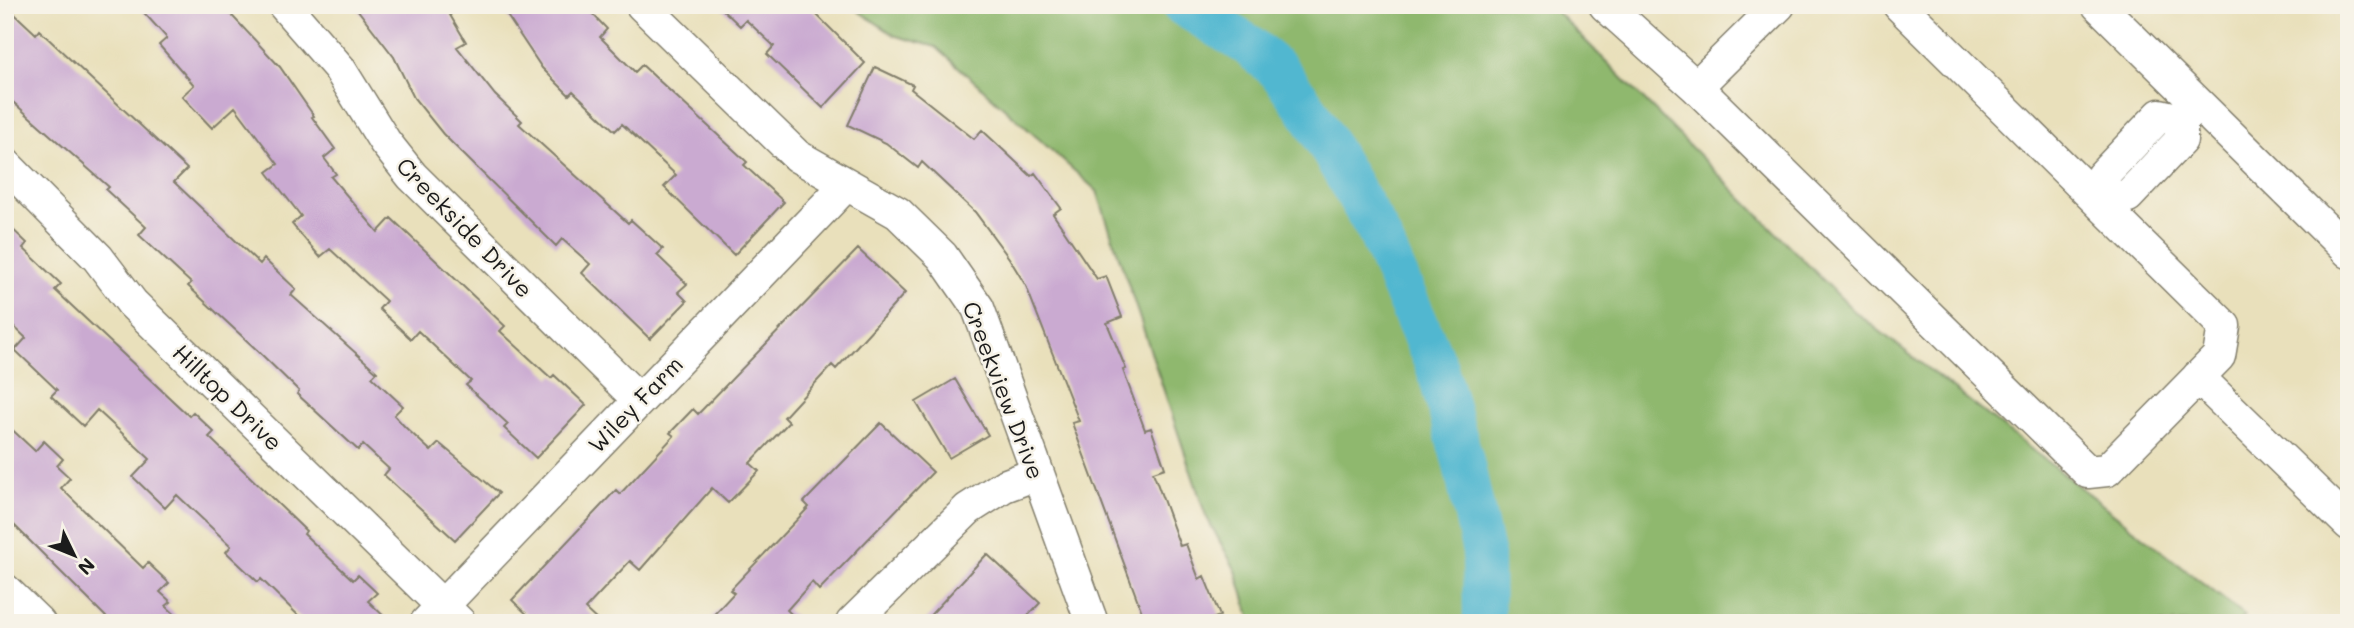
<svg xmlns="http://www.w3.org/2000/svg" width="2354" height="628" font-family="Mali,sans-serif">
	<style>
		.forest { fill: #8fb86e; stroke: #566a45; stroke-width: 2 }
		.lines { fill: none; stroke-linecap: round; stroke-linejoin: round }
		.river { stroke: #51b7d0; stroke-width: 42 }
		.building { fill: #caaad1 }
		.minor-casing { stroke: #827e6c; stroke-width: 35 }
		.minor { stroke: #fff; stroke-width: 32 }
		.labels { text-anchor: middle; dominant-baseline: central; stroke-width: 5; stroke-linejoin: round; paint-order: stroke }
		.street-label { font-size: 23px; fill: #1c1c1c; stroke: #f7f3e8 }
	</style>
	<rect width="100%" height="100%" fill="#f7f3e8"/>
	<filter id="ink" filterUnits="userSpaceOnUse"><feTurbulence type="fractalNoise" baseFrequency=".0143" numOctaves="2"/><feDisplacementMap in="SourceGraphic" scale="14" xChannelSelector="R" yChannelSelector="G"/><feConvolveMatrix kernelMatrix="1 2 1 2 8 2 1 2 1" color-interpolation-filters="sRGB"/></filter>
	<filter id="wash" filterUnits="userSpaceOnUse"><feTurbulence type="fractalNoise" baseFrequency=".00686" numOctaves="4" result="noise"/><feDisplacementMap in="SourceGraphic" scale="28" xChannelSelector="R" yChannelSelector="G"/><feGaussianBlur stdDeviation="1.57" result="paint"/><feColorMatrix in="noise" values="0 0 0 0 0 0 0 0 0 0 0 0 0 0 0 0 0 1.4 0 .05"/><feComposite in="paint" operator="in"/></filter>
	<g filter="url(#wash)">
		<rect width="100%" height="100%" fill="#e9e0bb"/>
		<path class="forest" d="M 849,5 L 1550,5 L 1854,311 L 2245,616 L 2238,623 L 1252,623 L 1236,571 L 1206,516 L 1097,191 L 936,47 L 896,36 Z"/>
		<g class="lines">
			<path class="river" d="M 1183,5 L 1248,45 L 1278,70 L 1309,112 L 1378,232 L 1437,368 L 1463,461 L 1483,552 L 1484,623"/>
		</g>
		<g id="blocks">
			<path class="building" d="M 5,5 L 36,34 L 39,30 L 187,169 L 174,182 L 260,264 L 264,259 L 296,289 L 291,295 L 377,372 L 372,377 L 403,406 L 394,415 L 405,427 L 431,451 L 439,443 L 499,493 L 455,540 L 384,475 L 389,469 L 363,445 L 358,450 L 297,394 L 299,391 L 258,351 L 188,286 L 191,283 L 139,235 L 146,227 L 106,190 L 109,187 L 5,95 Z
				M 137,5 L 222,5 L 280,67 L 314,116 L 312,117 L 335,149 L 324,158 L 336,174 L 331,177 L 378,232 L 391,218 L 505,326 L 500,331 L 551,378 L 554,375 L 586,405 L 536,458 L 504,428 L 508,424 L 466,385 L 471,381 L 418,331 L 411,339 L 379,309 L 386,301 L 330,249 L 320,257 L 292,224 L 301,216 L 267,172 L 278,164 L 235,107 L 212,128 L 182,96 L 194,85 L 159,45 L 167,38 Z
				M 354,5 L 444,5 L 466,42 L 457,47 L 495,95 L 522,121 L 519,124 L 628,223 L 631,220 L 663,249 L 657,255 L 687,284 L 678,292 L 687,301 L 650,339 L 582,273 L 590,264 L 562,239 L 556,246 L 443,134 L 414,98 L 394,57 Z
				M 500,5 L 584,5 L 607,29 L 600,37 L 635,72 L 642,65 L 747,162 L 744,165 L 784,202 L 734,255 L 664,187 L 676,175 L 622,124 L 615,131 L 573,91 L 569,95 L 542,68 Z
				M 718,5 L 807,5 L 865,63 L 823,108 L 767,54 L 774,46 L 746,20 L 740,26 Z
				M 875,67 L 913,85 L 911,89 L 974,139 L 982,130 L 1031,176 L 1035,173 L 1061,208 L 1053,214 L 1097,279 L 1106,276 L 1122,317 L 1107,323 L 1126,369 L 1123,370 L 1145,430 L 1151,428 L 1165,468 L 1153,472 L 1180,546 L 1186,544 L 1199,579 L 1204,576 L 1220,616 L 1201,623 L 1146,623 L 1072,423 L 1079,421 L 1026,286 L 1009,258 L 975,212 L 922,162 L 918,168 L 886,143 L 848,125 Z
				M 5,222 L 27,243 L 23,248 L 61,284 L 55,290 L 189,416 L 193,412 L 214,432 L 209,437 L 306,531 L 304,534 L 353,580 L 358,575 L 377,593 L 368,601 L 391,623 L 306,623 L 261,579 L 258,582 L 226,552 L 231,546 L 177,495 L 165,508 L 133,477 L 150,459 L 97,410 L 83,426 L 51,396 L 57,390 L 15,350 L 26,338 L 5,318 Z
				M 858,249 L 905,293 L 836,369 L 832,365 L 784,417 L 789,422 L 750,463 L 759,471 L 728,503 L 712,488 L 640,570 L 630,561 L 585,609 L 600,623 L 536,623 L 512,600 L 616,490 L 620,494 L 674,436 L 670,433 L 693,409 L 698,414 Z
				M 955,379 L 988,435 L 949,458 L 916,402 Z
				M 5,423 L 35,451 L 44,441 L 63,459 L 57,466 L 70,478 L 61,488 L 143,568 L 148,563 L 169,583 L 160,592 L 171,602 L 166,606 L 184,623 L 112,623 L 5,516 Z
				M 881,423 L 933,472 L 819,590 L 812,582 L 787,610 L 801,623 L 706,623 L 734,593 L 730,590 L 809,507 L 804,502 Z
				M 987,554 L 1040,603 L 1021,623 L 923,623 Z"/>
		</g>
	</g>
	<g filter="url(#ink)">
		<use href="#blocks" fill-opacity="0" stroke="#827e6c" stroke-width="2"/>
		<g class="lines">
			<g class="minor-casing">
				<path id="minor" d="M 284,5 L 339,68 L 385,142 L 412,176 L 639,400
					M 642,5 L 797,156 L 898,213 L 942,256 L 978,308 L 1092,623
					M 1605,5 L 1696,87
					M 1779,5 L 1696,87 L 2088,472 L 2107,470 L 2219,356 L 2224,326 L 1899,5
					M 2098,5 L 2349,252
					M 2181,120 L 2160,115 L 2102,176 L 2105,198 L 2128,196 L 2181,140 L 2181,120 L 2197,104
					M 5,164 L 98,258 L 132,303 L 460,623
					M 2198,377 L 2349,524
					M 5,590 L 39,623
					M 426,623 L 845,186
					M 852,623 L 968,509 L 1004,486 L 1036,474"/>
			</g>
			<use href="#minor" class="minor"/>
		</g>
	</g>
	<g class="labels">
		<g class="street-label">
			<text transform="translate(465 227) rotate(46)">Creekside Drive</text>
			<text transform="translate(1004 390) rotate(69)">Creekview Drive</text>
			<text transform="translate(228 397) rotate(44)">Hilltop Drive</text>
			<text transform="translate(635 404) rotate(-46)">Wiley Farm</text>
		</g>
	</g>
	<rect width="2354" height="628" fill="none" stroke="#f7f3e8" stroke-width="28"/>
	<g transform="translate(74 555) rotate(133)" stroke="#f7f3e8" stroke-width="5" paint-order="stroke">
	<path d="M0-5L12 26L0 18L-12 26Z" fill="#1c1c1c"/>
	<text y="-10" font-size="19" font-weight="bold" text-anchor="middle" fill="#1c1c1c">N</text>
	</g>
</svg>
